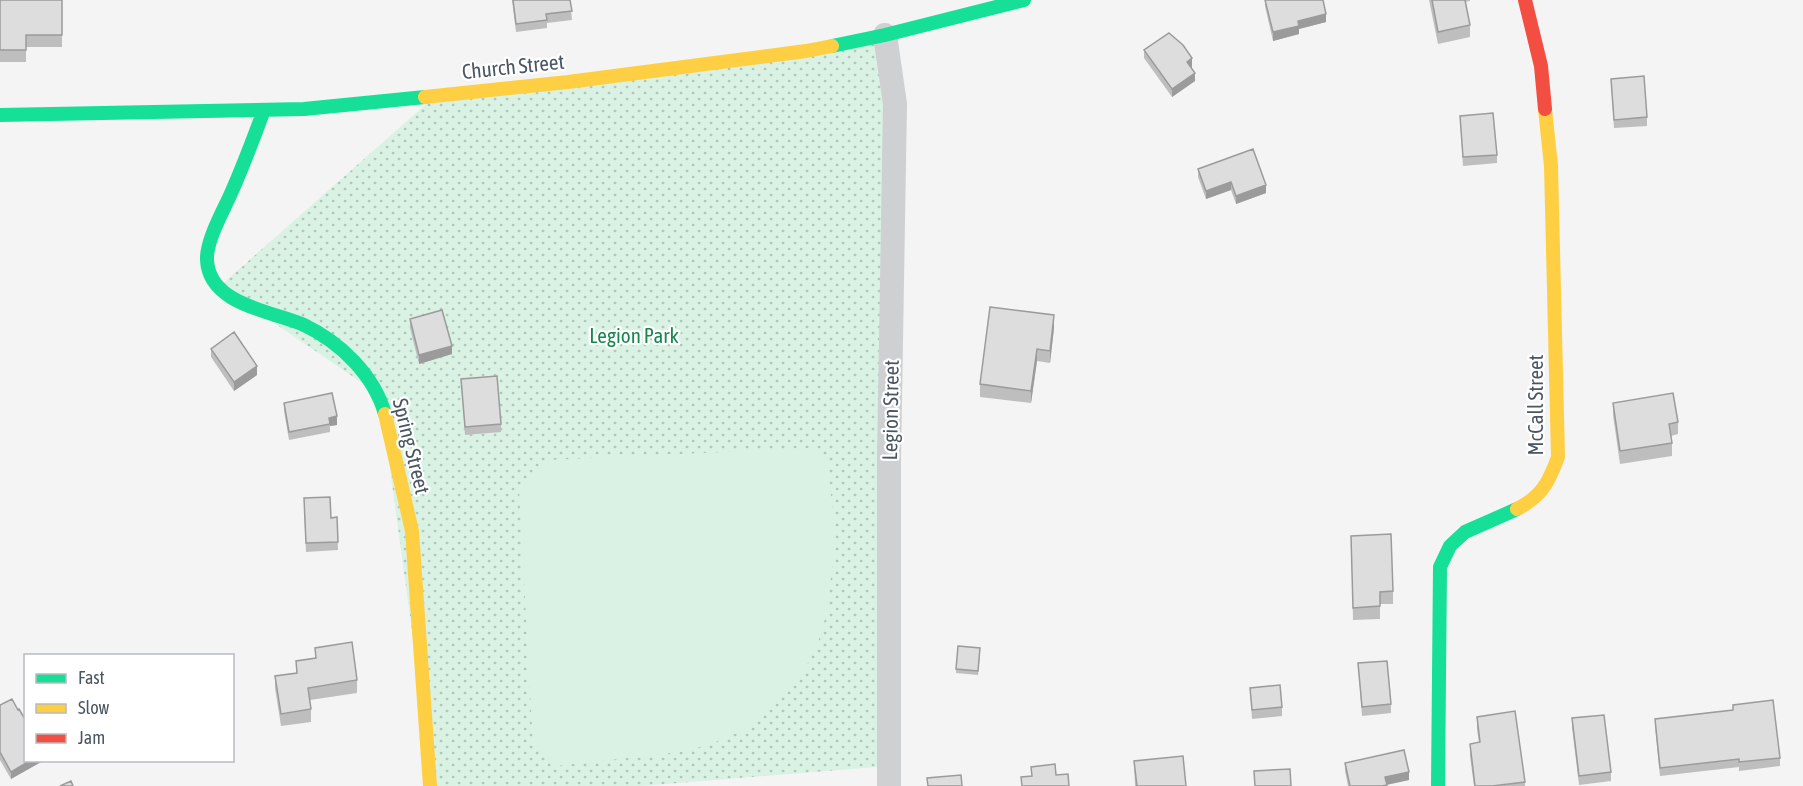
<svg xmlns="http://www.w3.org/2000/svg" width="1803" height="786" font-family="'Asap Condensed',sans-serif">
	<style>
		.park { fill: url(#park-dots) }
		.pitch { fill: #d9f2e3 }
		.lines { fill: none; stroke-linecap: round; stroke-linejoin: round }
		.street { stroke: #ced0d2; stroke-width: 24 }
		.fast { stroke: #16e098; stroke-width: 14 }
		.slow { stroke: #ffcf43; stroke-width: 14 }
		.jam { stroke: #f24e42; stroke-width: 14 }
		.wall { fill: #bebebf }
		.shaded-wall { fill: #9b9b9b }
		.building { fill: #ddddde; stroke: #9b9b9b; stroke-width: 1.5 }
		.labels { text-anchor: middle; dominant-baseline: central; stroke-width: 4.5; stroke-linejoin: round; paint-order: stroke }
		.street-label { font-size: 21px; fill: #4a5661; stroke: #fff }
		.park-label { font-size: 21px; fill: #17864f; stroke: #fff }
	</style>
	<defs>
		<pattern id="park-dots" width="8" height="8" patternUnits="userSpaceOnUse" patternTransform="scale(1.5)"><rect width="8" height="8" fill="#d9f2e3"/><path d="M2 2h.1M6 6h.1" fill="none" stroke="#b2c7bb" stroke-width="1.8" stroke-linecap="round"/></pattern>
	</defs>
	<rect width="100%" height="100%" fill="#f4f4f4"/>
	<path class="park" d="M 884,36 L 888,766 L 641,786 L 433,786 L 380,395 L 220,286 L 432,99 Z"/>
	<path class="pitch" d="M 812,448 L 827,461 L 836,539 L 826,615 L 818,643 L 802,675 L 778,702 L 752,726 L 721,740 L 688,751 L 556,766 L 533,745 L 519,491 L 548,460 Z"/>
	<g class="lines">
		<path class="street" d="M 885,35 L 895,104 L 889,459 L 889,786"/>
		<path class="fast" d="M 832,46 L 885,35 L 1024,0
			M 264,110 C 254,137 244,164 232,191 C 224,210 206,240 207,260 C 209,305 272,311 304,325 C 340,342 374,375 385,414
			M 0,115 L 304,109 L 425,97
			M 1438,786 L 1440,567 L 1450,546 L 1465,532 L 1517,509"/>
		<path class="slow" d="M 425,97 L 568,82 L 806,51 L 832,46
			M 385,414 L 412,531 L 430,786
			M 1517,509 C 1542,496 1549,482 1558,457 L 1551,166 L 1545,109"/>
		<path class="jam" d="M 1525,0 L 1541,66 L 1545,109"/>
	</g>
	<path class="wall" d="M 0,0 L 62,0 L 62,47 L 26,47 L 26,62 L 0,62 Z
		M 512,0 L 570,0 L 572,20 L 547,23 L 547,28 L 516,32 Z
		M 1265,0 L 1323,0 L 1326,22 L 1299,29 L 1299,34 L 1273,41 L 1265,6 Z
		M 1429,0 L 1470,0 L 1470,1 L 1465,2 L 1470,25 L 1470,37 L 1438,44 Z
		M 1144,50 L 1192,67 L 1191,68 L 1195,81 L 1172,97 L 1144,58 Z
		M 1611,79 L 1647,117 L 1647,126 L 1614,128 Z
		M 1460,116 L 1497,155 L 1497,163 L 1463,166 Z
		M 1198,169 L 1266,193 L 1236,204 L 1231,190 L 1206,199 L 1198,177 Z
		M 410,319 L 452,354 L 419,364 L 410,328 Z
		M 1054,328 L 1050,363 L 1037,361 L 1031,403 L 980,397 L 980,384 Z
		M 211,349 L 257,375 L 234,391 L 211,357 Z
		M 461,379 L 501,424 L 501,432 L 465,435 Z
		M 284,403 L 337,425 L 330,426 L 330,432 L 289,440 L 284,411 Z
		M 1613,403 L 1678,422 L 1678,434 L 1671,436 L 1672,443 L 1672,456 L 1620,464 L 1613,415 Z
		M 304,507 L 331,518 L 337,517 L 338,550 L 306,552 Z
		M 1351,536 L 1393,591 L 1393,604 L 1380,604 L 1380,619 L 1353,620 Z
		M 315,648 L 357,680 L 357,693 L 310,700 L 311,709 L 311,722 L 281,726 L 275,688 L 275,676 L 296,673 L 296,661 L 315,658 Z
		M 980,653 L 978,675 L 956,673 L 956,669 Z
		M 1358,663 L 1391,704 L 1391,713 L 1362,716 Z
		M 1250,688 L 1282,707 L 1282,716 L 1252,719 Z
		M 0,705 L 43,760 L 11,779 L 0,760 Z
		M 1733,705 L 1780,758 L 1780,766 L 1739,771 L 1739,767 L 1660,776 L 1655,727 L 1655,719 L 1733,710 Z
		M 1477,717 L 1525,782 L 1525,786 L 1474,786 L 1470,756 L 1470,744 L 1479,743 L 1477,729 Z
		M 1572,718 L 1611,772 L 1611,781 L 1579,785 L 1572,727 Z
		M 1134,761 L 1186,786 L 1135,786 Z
		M 1345,763 L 1409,780 L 1387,785 L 1387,786 L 1348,786 L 1345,771 Z"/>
	<path class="shaded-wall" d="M 1326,14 L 1326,22 L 1299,29 L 1299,34 L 1273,41 L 1273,32 L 1298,21 Z
		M 1192,58 L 1192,67 L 1187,71 L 1187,62 Z
		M 1195,73 L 1195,81 L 1172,97 L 1172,89 Z
		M 1231,182 L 1231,190 L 1206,199 L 1206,191 Z
		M 1266,185 L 1266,193 L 1236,204 L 1236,196 Z
		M 1054,315 L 1054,328 L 1050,363 L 1050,351 Z
		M 452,346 L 452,354 L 419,364 L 419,355 Z
		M 1037,349 L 1037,361 L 1031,403 L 1031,391 Z
		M 257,366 L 257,375 L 234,391 L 234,382 Z
		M 337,416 L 337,425 L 330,426 L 329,418 Z
		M 31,760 L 43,760 L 43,761 L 11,779 L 11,772 Z
		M 1409,772 L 1409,780 L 1385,785 L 1385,777 Z"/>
	<path class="building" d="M 0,0 L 62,0 L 62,35 L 26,35 L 26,50 L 0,50 Z
		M 513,0 L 570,0 L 572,11 L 546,14 L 547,20 L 516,24 Z
		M 1265,0 L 1323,0 L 1326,14 L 1298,21 L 1299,26 L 1273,32 Z
		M 1432,0 L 1465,0 L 1470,25 L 1438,32 Z
		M 1169,33 L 1183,45 L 1192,58 L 1187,62 L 1195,73 L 1172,89 L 1144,50 Z
		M 1644,76 L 1647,117 L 1614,120 L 1611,79 Z
		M 1493,113 L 1497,155 L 1463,157 L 1460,116 Z
		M 1253,149 L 1266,185 L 1236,196 L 1231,182 L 1206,191 L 1198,169 Z
		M 990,307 L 1054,315 L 1050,351 L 1037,349 L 1031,391 L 980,384 Z
		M 442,310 L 452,346 L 419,355 L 410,319 Z
		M 234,332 L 257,366 L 234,382 L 211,349 Z
		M 497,376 L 501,424 L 465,427 L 461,379 Z
		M 332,393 L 337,416 L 329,418 L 330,424 L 289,432 L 284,403 Z
		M 1673,393 L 1678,422 L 1669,424 L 1672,443 L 1620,451 L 1613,403 Z
		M 330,497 L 331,518 L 337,517 L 338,542 L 306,543 L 304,498 Z
		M 1391,534 L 1393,591 L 1380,592 L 1380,606 L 1353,608 L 1351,536 Z
		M 352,642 L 357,680 L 308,688 L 311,709 L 281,714 L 275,676 L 297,673 L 296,661 L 316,658 L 315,648 Z
		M 958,646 L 980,648 L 978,671 L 956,669 Z
		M 1387,661 L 1391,704 L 1362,707 L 1358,663 Z
		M 1280,685 L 1282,707 L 1252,710 L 1250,688 Z
		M 12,699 L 18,710 L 19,709 L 26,721 L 26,760 L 31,760 L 11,772 L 0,752 L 0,705 Z
		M 1773,700 L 1780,758 L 1739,762 L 1739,759 L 1660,768 L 1655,719 L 1733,710 L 1733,705 Z
		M 1515,711 L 1525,782 L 1492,786 L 1475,786 L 1470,744 L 1480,742 L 1477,717 Z
		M 1604,715 L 1611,772 L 1579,776 L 1572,718 Z
		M 1404,750 L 1409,772 L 1385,777 L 1387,785 L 1382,786 L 1350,786 L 1345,763 Z
		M 1183,756 L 1186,786 L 1137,786 L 1134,761 Z
		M 1055,764 L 1056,775 L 1068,774 L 1069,786 L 1022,786 L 1021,777 L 1032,776 L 1031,767 Z
		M 1290,769 L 1291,786 L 1255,786 L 1254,771 Z
		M 961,775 L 962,786 L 928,786 L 927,778 Z
		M 71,781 L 73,786 L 60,786 Z"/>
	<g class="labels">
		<g class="street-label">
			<text transform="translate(513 66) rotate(-6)">Church Street</text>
			<text transform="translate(1535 405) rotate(-90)">McCall Street</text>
			<text transform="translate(890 410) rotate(-89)">Legion Street</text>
			<text transform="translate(412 446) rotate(76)">Spring Street</text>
		</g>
		<g class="park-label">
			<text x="634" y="335">Legion Park</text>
		</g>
	</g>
	<rect x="24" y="654" width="210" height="108" fill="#ffffff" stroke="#b7bbc0" stroke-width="1.5"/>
	<rect x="36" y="674" width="30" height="9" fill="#16e098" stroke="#b7bbc0" stroke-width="1.5"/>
	<text x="78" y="684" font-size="18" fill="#4a5661">Fast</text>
	<rect x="36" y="704" width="30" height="9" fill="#ffcf43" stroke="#b7bbc0" stroke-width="1.5"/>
	<text x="78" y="714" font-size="18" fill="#4a5661">Slow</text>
	<rect x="36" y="734" width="30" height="9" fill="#f24e42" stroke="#b7bbc0" stroke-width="1.5"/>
	<text x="78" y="744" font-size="18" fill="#4a5661">Jam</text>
</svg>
